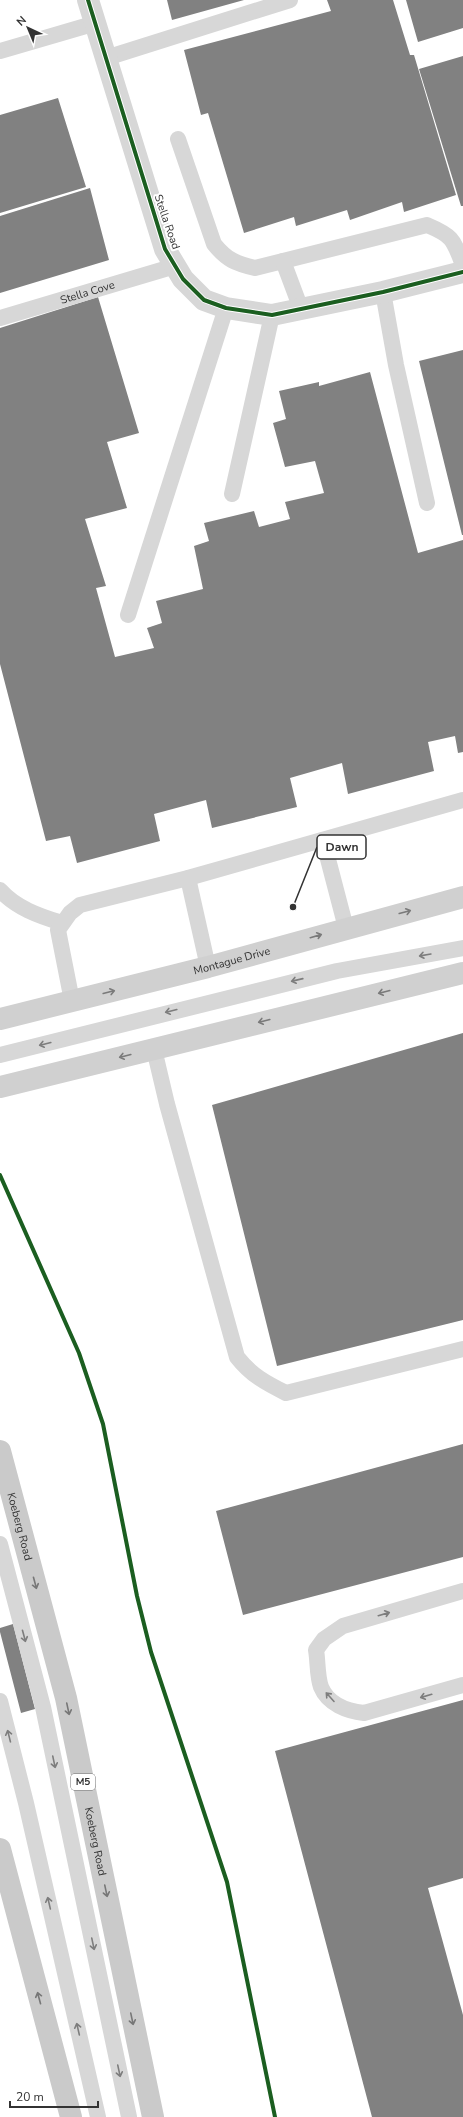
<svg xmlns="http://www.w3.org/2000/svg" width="463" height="2117" font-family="'Nunito Sans',sans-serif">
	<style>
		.building { fill: #818181 }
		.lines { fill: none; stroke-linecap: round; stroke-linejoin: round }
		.lane { stroke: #d7d7d7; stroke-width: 16 }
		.street { stroke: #d7d7d7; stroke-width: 22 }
		.secondary { stroke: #d0d0d0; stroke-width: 22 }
		.primary { stroke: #cacaca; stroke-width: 22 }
		.cycleway-casing { stroke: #fff; stroke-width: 6 }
		.cycleway { stroke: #1b5e20; stroke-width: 4 }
		.oneway { stroke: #7a7a7a }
		.oneway2 { stroke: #7d7d7d }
		.oneway3 { stroke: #777 }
		.labels { text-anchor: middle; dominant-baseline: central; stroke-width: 4; stroke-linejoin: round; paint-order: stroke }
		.shield { fill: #fff; stroke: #707070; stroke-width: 1 }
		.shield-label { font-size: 10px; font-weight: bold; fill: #333 }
		.street-label { font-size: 11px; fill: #333; stroke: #fff }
		.leader { fill: none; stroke: #333; stroke-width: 1.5 }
		.callout-dot { fill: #333; stroke: #fff; stroke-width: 1.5 }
		.callout { fill: #fff; stroke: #333; stroke-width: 1.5 }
		.callout-label { font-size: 12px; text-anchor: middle; font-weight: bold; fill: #333 }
	</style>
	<rect width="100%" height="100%" fill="#fff"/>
	<path class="building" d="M 167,0 L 244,0 L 172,20 Z
		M 327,0 L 393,0 L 410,55 L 414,55 L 456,195 L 404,212 L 402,202 L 350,220 L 347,210 L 296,226 L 294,217 L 244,233 L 208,113 L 201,115 L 184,50 L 331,11 Z
		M 406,0 L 463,0 L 463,28 L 418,42 Z
		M 463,56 L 463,206 L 461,206 L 419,69 Z
		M 58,98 L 86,187 L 0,213 L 0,115 Z
		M 90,188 L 109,260 L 0,293 L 0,216 Z
		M 98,297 L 139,433 L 107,442 L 127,508 L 85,519 L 106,586 L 96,588 L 115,657 L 154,648 L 147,628 L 162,623 L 156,601 L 203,589 L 194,546 L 209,541 L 204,523 L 254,511 L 259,527 L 290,519 L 285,502 L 324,493 L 315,461 L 285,467 L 273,423 L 286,419 L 279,391 L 319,382 L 319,386 L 370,372 L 418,553 L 463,540 L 463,752 L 458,753 L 455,736 L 428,742 L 434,771 L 348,794 L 342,763 L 290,778 L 297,807 L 212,828 L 206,800 L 154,814 L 160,841 L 77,863 L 70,836 L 46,841 L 0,664 L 0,328 Z
		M 463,350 L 463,535 L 462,535 L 419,361 Z
		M 463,1033 L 463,1320 L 277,1366 L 212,1105 Z
		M 463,1444 L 463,1557 L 243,1615 L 216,1511 Z
		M 13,1624 L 35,1709 L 21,1713 L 0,1632 L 0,1628 Z
		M 463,1700 L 463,1878 L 428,1888 L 463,2015 L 463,2117 L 372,2117 L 275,1751 Z"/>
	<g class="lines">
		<g class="lane">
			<path d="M 0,51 L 96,23"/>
			<path d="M 106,58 L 290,0"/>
			<path d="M 178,139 L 214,244 C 227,260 235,263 255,268 L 427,225 C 453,236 453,239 463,265"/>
			<path d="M 283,261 L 301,309"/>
			<path d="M 383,292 L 396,365 L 427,503"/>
			<path id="s1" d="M 0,318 L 175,266"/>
			<path d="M 232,494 L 272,315"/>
			<path d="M 128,615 L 226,308"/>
			<path d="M 323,840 L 346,928"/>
			<path d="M 188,878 L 208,967"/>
			<path d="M 0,890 C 16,908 39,916 62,923"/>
			<path d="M 72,1001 L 58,930 L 70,913 L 80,905 L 188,878 L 463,800"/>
			<path d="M 154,1049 L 167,1104 L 237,1357 C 251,1375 266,1383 286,1393 L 463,1349"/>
			<path d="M 0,1055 L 337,971 L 463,948"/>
			<path d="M 0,1544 L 43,1707 L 129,2117"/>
			<path d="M 463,1591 L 343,1626 L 324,1639 L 316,1650 C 318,1661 317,1676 321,1687 C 328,1704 347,1711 364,1713 L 463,1685"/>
			<path d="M 0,1701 L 26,1803 L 98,2117"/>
		</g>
		<path class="street" d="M 88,0 L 165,249 L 183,279 L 204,300 L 226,308 L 272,315 L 383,292 L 463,272"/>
		<g class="secondary">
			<path id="s2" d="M 0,1019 L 208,967 L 463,897"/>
			<path d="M 0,1087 L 463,973"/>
		</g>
		<g class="primary">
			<path id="s3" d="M 0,1451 L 66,1698 L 153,2117"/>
			<path d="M 0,1849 L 71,2117"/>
		</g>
		<g class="cycleway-casing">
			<path id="cycleway" d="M 88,0 L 165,249 L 183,279 L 204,300 L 226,308 L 272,315 L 383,292 L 463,272
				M 0,1175 L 79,1353 L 103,1424 L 137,1596 L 151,1652 L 227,1882 L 275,2117"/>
		</g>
		<use href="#cycleway" class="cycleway"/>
	</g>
	<defs><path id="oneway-shaft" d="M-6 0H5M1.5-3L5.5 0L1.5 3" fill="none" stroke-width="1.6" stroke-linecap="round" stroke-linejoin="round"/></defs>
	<g class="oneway">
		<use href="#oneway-shaft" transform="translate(405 912) rotate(-15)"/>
		<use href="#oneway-shaft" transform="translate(316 936) rotate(-16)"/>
		<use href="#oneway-shaft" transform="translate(109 992) rotate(-14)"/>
		<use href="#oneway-shaft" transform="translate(384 992) rotate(166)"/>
		<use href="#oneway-shaft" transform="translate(264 1021) rotate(166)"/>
		<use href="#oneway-shaft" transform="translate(125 1056) rotate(166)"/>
	</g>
	<g class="oneway2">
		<use href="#oneway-shaft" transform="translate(425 955) rotate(170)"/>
		<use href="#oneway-shaft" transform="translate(297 980) rotate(167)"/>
		<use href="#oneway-shaft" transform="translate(171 1011) rotate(166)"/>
		<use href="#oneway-shaft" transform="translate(45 1044) rotate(166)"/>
		<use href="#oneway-shaft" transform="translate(384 1614) rotate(-16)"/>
		<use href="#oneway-shaft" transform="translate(24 1636) rotate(75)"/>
		<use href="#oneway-shaft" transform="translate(426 1696) rotate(164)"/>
		<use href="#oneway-shaft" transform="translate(330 1697) rotate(-132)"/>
		<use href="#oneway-shaft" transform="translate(9 1736) rotate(-104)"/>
		<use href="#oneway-shaft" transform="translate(54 1762) rotate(78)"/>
		<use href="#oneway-shaft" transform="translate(49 1903) rotate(-103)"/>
		<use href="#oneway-shaft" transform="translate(93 1944) rotate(78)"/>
		<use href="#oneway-shaft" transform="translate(78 2029) rotate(-103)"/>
		<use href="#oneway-shaft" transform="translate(119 2071) rotate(78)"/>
	</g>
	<g class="oneway3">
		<use href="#oneway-shaft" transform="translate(35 1583) rotate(75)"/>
		<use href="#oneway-shaft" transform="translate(68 1709) rotate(78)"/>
		<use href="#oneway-shaft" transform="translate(106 1891) rotate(78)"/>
		<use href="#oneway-shaft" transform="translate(39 1998) rotate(-105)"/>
		<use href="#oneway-shaft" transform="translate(132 2019) rotate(78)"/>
	</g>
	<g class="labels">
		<rect class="shield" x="71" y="1774" width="24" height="16" rx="3"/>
		<g class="shield-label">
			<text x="83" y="1782">M5</text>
		</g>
		<g class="street-label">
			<text transform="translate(167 222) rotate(71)">Stella Road</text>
			<text stroke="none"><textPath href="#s1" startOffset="91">Stella Cove</textPath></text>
			<text stroke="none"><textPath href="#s2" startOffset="239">Montague Drive</textPath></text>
			<text stroke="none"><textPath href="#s3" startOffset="78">Koeberg Road</textPath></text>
			<text stroke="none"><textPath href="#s3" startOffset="402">Koeberg Road</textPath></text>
		</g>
	</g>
	<path class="leader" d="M293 907L317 847"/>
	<circle class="callout-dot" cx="293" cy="907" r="4"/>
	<rect class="callout" x="317" y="835" width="49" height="24" rx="4"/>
	<g class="callout-label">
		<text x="342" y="851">Dawn</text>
	</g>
	<g transform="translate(28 28) rotate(316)" stroke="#ffffff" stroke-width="3" paint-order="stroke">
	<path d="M0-3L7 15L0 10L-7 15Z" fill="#333333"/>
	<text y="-6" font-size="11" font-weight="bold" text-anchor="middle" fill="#333333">N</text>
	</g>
	<path d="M10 2101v6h88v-6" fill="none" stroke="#333333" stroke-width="2"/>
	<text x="16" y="2101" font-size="12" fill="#333333" stroke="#ffffff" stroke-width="3" paint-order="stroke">20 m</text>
</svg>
